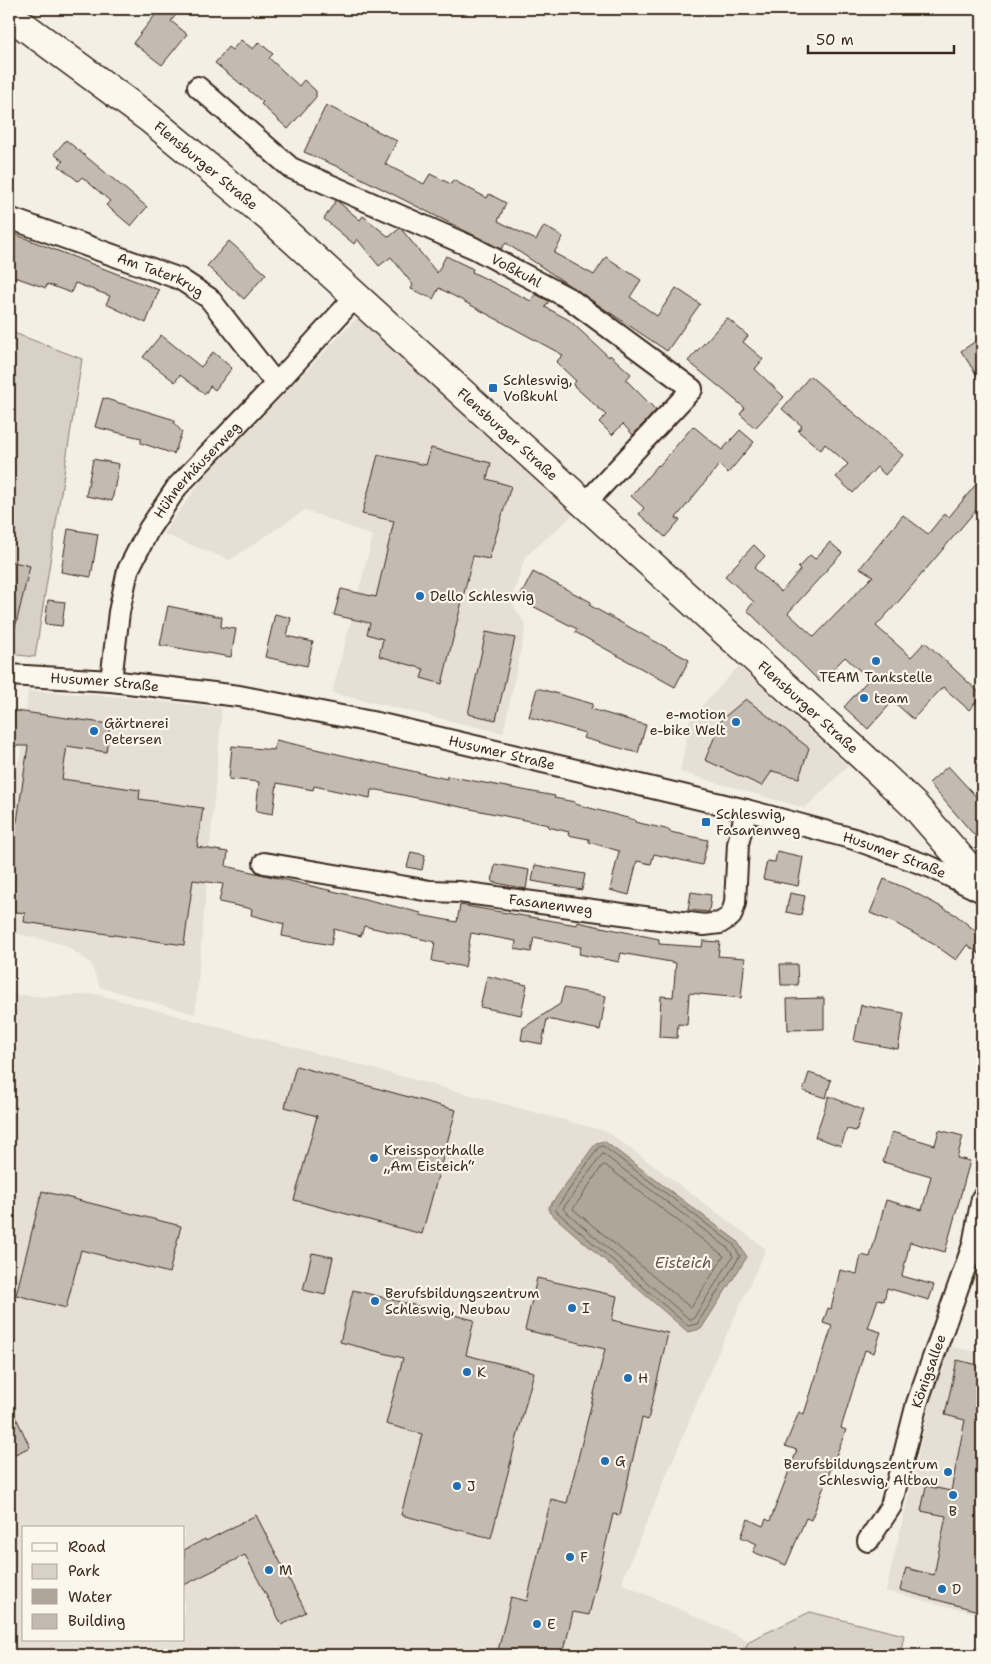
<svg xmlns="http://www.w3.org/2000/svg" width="991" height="1664" font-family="'Shantell Sans',sans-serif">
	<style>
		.built { fill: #e5dfd4; fill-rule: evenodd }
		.green { fill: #d8d1c6; stroke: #8a7e72 }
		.water { fill: #afa69a; stroke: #817468 }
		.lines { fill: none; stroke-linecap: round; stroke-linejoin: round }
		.shore { stroke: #695c50; stroke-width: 1 }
		.building { fill: #c3bbb0; stroke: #3b2a1e }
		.street-casing { stroke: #3b2a1e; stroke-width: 24 }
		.secondary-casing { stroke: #3b2a1e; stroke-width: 31 }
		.street { stroke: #fbf7ec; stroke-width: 20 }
		.secondary { stroke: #fbf7ec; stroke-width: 28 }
		.poi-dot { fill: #1f6fb2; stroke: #fbf7ec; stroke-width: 2 }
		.labels { text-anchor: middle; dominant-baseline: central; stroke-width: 4.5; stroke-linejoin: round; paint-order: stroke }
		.street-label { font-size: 14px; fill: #3b2a1e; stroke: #fbf7ec }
		.poi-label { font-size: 14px; fill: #3b2a1e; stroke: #fbf7ec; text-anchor: start }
		.water-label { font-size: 15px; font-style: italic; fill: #645549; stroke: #fbf7ec }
	</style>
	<rect width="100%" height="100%" fill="#f3efe4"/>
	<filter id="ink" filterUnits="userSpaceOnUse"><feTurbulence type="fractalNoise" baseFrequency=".02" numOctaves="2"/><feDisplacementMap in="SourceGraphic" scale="10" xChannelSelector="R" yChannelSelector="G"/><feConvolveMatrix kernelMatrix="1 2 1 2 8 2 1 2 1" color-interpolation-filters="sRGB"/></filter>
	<g filter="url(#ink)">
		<path class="built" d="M 357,318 L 575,513 L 525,557 L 511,601 L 526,626 L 503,733 L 332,693 L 373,536 L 305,510 L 230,560 L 163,534 L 203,478 Z
			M 739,666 L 848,766 L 805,808 L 680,772 L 690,719 Z
			M 28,691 L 110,696 L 222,708 L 195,1014 L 100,987 L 90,962 L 63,944 L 9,932 L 9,791 L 24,743 Z
			M 9,994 L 48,997 L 96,994 L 608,1132 L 766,1249 L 718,1353 L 621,1583 L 749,1641 L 742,1655 L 9,1655 ZM 24,1528 L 184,1528 L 184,1640 L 24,1640 Z
			M 944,1345 L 982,1353 L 982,1615 L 886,1591 Z"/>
		<path class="green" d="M 9,331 L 82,359 L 35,657 L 9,654 Z
			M 810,1612 L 904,1635 L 900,1655 L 742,1655 L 749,1641 Z"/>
		<path class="water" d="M 604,1141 L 737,1241 L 747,1257 L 701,1329 L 688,1332 L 549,1212 L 549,1207 L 596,1143 Z"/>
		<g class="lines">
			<path class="shore" d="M 603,1146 L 733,1244 L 740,1256 L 697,1324 L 688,1326 L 555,1210 L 598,1148 Z
				M 603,1154 L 728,1248 L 733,1256 L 693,1319 L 689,1319 L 563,1209 Z
				M 605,1165 L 724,1256 L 691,1308 L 573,1209 L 602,1166 Z"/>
		</g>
		<path class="building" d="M 160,9 L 168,9 L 176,15 L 171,21 L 187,34 L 162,65 L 133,43 Z
			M 241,40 L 253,49 L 259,42 L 273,54 L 269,58 L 299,86 L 304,80 L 316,91 L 316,97 L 288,129 L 261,104 L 263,102 L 215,63 L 228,47 L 232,50 Z
			M 326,105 L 397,141 L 385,164 L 424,184 L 430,174 L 451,184 L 453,180 L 487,198 L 489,194 L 506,203 L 498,221 L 536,240 L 544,226 L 563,237 L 554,253 L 594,275 L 606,257 L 641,280 L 630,297 L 657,316 L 676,288 L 700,304 L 667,351 L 506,243 L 501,249 L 343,169 L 304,152 Z
			M 66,140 L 147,207 L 131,226 L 106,205 L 110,201 L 82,177 L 78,181 L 59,166 L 63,161 L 54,154 Z
			M 336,200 L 360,220 L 363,216 L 389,237 L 400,228 L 402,230 L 437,273 L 446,256 L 473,269 L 472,272 L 531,301 L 535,294 L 549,301 L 545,307 L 569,320 L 609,357 L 610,355 L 631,374 L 626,380 L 656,410 L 633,435 L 623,424 L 612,435 L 599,422 L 606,415 L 573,385 L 576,381 L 556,362 L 563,355 L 439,288 L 433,299 L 411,289 L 413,285 L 391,257 L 379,266 L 357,239 L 354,244 L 324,219 Z
			M 9,232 L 159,290 L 146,323 L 106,304 L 110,296 L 75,283 L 71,293 L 47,284 L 46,288 L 9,275 Z
			M 229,241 L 266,274 L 244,299 L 207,266 Z
			M 727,318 L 748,336 L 743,342 L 763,359 L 755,369 L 784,397 L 755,428 L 740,414 L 745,408 L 688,361 Z
			M 161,335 L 201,367 L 213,352 L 232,368 L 215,390 L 210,386 L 205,394 L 180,375 L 175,382 L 143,357 Z
			M 982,337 L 982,383 L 961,351 Z
			M 810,376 L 903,455 L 885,475 L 877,467 L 853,493 L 836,477 L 848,464 L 825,444 L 821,450 L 798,431 L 802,426 L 782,409 Z
			M 103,398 L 175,420 L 174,423 L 182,432 L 174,454 L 141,443 L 141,438 L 95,427 Z
			M 693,426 L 722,450 L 740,430 L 754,442 L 728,473 L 719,465 L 676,518 L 680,520 L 665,537 L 639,514 L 644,508 L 631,496 L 658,465 L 659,466 Z
			M 431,448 L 491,463 L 487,479 L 511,486 L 489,559 L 473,556 L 442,684 L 421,678 L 424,669 L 379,656 L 383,639 L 367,634 L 370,623 L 334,615 L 341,589 L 376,597 L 394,521 L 362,514 L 378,455 L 426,465 Z
			M 93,459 L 119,464 L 112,501 L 86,496 Z
			M 982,477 L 982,503 L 899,601 L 876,626 L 911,657 L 925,642 L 982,695 L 969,710 L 943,687 L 913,719 L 893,701 L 868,729 L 844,707 L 869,679 L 845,657 L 820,682 L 747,610 L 754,602 L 725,576 L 754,545 L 765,556 L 754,568 L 781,592 L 800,570 L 798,568 L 810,555 L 815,559 L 830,542 L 842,553 L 788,613 L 814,637 L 873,576 L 860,568 L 903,515 L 928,534 L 945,513 L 949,517 Z
			M 68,529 L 98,534 L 91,577 L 61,572 Z
			M 9,561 L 30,566 L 15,628 L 9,627 Z
			M 533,572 L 591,602 L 589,605 L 689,660 L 675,687 L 575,632 L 577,629 L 519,599 Z
			M 48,600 L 65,602 L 62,626 L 45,624 Z
			M 168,606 L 222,617 L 221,627 L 236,629 L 231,657 L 160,645 Z
			M 275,614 L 291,618 L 287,636 L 313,642 L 307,666 L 265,657 Z
			M 486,632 L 515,638 L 496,720 L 468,714 Z
			M 537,688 L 593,704 L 591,709 L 646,725 L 638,753 L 583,738 L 585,733 L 529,717 Z
			M 746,699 L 809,748 L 799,778 L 772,771 L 762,786 L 705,760 L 722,719 Z
			M 9,710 L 110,724 L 106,752 L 67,746 L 62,779 L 140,790 L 139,799 L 203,808 L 197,847 L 228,852 L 226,866 L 337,892 L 421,913 L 420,915 L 457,922 L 460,905 L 577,925 L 577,922 L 659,939 L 659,944 L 702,947 L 703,941 L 720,942 L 718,956 L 745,958 L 741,998 L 689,993 L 687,1025 L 678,1024 L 677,1038 L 659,1037 L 661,996 L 673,997 L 676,963 L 621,953 L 619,962 L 579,954 L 581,947 L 534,937 L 531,952 L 515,949 L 516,941 L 471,933 L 465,967 L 432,961 L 435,942 L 364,926 L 361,936 L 334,929 L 331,945 L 282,936 L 284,924 L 251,915 L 252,909 L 219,902 L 223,884 L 193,880 L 184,945 L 24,922 L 25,913 L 9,911 L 9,820 L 17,822 L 28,746 L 9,746 Z
			M 276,740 L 447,779 L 447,776 L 555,796 L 554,798 L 575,802 L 575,804 L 635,820 L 635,822 L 670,830 L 670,832 L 708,840 L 702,865 L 654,854 L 651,864 L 637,861 L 629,895 L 610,890 L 619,851 L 589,842 L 589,839 L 568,835 L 569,832 L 548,827 L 549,825 L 378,790 L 371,790 L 370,798 L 314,786 L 313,790 L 277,783 L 273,814 L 256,811 L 259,782 L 229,779 L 232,746 L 274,750 Z
			M 948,766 L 982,803 L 982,844 L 929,783 Z
			M 777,851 L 803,857 L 798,886 L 763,879 L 767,861 L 775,862 Z
			M 411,852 L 425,855 L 422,870 L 407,867 Z
			M 495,864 L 529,870 L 526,889 L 492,882 Z
			M 535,865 L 585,874 L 582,890 L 532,881 Z
			M 884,879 L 910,890 L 956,915 L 982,936 L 982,956 L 967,945 L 956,960 L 935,945 L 893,922 L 870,913 Z
			M 691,892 L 711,895 L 709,912 L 688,910 Z
			M 790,893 L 805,896 L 801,915 L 786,912 Z
			M 780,964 L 797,964 L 798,985 L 781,985 Z
			M 487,976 L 527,985 L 521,1015 L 480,1007 Z
			M 564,988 L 606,996 L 600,1030 L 547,1019 L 542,1044 L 521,1040 L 523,1028 L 560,1004 Z
			M 824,998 L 824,1029 L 788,1030 L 787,999 Z
			M 861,1005 L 904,1013 L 898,1049 L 854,1041 Z
			M 296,1066 L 456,1110 L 422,1234 L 294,1200 L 317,1116 L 285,1107 Z
			M 809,1073 L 831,1080 L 826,1098 L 803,1091 Z
			M 829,1096 L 863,1110 L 856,1131 L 847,1129 L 841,1146 L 815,1137 Z
			M 939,1130 L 963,1136 L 957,1158 L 970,1161 L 945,1252 L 910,1242 L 902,1276 L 934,1285 L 929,1300 L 887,1288 L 884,1301 L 878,1299 L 868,1328 L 881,1332 L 874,1353 L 865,1350 L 841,1428 L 846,1430 L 811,1520 L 806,1518 L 786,1565 L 753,1552 L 757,1544 L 741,1537 L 748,1519 L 763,1526 L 766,1519 L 770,1521 L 797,1450 L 785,1446 L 799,1412 L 804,1414 L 832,1326 L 823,1323 L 828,1308 L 831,1309 L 840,1270 L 857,1274 L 861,1255 L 870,1257 L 886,1200 L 922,1210 L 931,1176 L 883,1162 L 892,1132 L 935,1145 Z
			M 42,1191 L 181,1226 L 169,1273 L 81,1250 L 66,1308 L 16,1295 Z
			M 312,1253 L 333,1257 L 325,1295 L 303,1290 Z
			M 537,1278 L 617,1296 L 612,1320 L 668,1333 L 648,1420 L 642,1418 L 620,1515 L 613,1514 L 589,1615 L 573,1612 L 563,1655 L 497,1655 L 511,1597 L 527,1601 L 551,1499 L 567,1503 L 605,1349 L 525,1330 Z
			M 353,1290 L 474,1320 L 466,1355 L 534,1372 L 491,1538 L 401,1515 L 422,1434 L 386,1424 L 403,1358 L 340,1342 Z
			M 957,1360 L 982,1366 L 982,1612 L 900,1590 L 906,1568 L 934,1575 L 946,1516 L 921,1511 L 926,1486 L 951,1491 L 965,1420 L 945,1415 Z
			M 9,1403 L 30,1447 L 9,1457 Z
			M 256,1515 L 306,1612 L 282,1625 L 245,1555 L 184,1585 L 184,1550 L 205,1539 L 206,1541 Z"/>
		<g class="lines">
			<g class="street-casing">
				<g id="street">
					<path id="s1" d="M 198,87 L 291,168 L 474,248 L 570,299 L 692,389 L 584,505"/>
					<path id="s2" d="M 9,218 L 180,279 L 209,298 L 276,384"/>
					<path id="s3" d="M 9,675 L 111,681 L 239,696 L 377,723 L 746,810 L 854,839 L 931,867 L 982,892"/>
					<path id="s4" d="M 111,681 L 119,612 L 128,570 L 149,529 L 177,487 L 276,384 L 355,297"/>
					<path id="s5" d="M 264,863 L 430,891 L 459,892 L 704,925 L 720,923 L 731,916 L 735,903 L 738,844 L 746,810"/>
					<path id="s6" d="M 868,1541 L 891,1506 L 917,1403 L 973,1245 L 982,1198"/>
				</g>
			</g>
			<g class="secondary-casing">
				<g id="secondary">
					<path id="s7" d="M 9,15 L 150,119 L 272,220 L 861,755 L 915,806 L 982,883"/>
				</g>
			</g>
			<use href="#street" class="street"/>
			<use href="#secondary" class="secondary"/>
		</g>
	</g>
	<g class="poi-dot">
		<rect x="488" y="383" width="10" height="10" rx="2.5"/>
		<circle cx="420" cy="596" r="5"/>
		<circle cx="876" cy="661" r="5"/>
		<circle cx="864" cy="698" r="5"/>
		<circle cx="736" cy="722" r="5"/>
		<circle cx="94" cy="731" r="5"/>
		<rect x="701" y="817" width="10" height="10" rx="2.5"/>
		<circle cx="374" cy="1158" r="5"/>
		<circle cx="375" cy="1301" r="5"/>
		<circle cx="572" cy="1308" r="5"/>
		<circle cx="467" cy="1372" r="5"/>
		<circle cx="628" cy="1378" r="5"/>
		<circle cx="605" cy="1461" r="5"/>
		<circle cx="948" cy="1472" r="5"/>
		<circle cx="457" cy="1486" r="5"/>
		<circle cx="953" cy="1495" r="5"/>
		<circle cx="570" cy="1557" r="5"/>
		<circle cx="269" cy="1570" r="5"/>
		<circle cx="942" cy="1589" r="5"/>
		<circle cx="537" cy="1624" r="5"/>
	</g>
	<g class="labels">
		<g class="street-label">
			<text stroke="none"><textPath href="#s7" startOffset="248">Flensburger Straße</textPath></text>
			<text stroke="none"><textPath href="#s1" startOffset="371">Voßkuhl</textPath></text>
			<text stroke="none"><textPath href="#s2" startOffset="162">Am Taterkrug</textPath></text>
			<text stroke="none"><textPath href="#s7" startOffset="652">Flensburger Straße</textPath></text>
			<text stroke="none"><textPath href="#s4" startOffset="235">Hühnerhäuserweg</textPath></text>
			<text stroke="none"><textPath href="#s3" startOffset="96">Husumer Straße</textPath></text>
			<text stroke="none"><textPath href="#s7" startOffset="1058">Flensburger Straße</textPath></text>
			<text stroke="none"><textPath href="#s3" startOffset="500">Husumer Straße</textPath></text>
			<text stroke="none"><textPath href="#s3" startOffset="906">Husumer Straße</textPath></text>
			<text stroke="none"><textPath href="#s5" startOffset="290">Fasanenweg</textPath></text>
			<text stroke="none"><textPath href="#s6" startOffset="182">Königsallee</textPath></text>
		</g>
		<g class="poi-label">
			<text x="503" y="380">Schleswig,<tspan x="503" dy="16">Voßkuhl</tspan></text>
			<text x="430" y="596">Dello Schleswig</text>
			<text x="876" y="677" text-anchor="middle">TEAM Tankstelle</text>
			<text x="874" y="698">team</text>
			<text x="726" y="714" text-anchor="end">e-motion<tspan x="726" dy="16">e-bike Welt</tspan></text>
			<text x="104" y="723">Gärtnerei<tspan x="104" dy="16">Petersen</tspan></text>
			<text x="716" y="814">Schleswig,<tspan x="716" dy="16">Fasanenweg</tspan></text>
			<text x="384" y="1150">Kreissporthalle<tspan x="384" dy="16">„Am Eisteich“</tspan></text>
			<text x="385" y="1293">Berufsbildungszentrum<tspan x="385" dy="16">Schleswig, Neubau</tspan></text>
			<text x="582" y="1308">I</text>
			<text x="477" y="1372">K</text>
			<text x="638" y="1378">H</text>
			<text x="615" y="1461">G</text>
			<text x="938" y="1464" text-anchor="end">Berufsbildungszentrum<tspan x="938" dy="16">Schleswig, Altbau</tspan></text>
			<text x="467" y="1486">J</text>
			<text x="953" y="1511" text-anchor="middle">B</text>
			<text x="580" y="1557">F</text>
			<text x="279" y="1570">M</text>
			<text x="952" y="1589">D</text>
			<text x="547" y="1624">E</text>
		</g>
		<g class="water-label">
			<text x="683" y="1263">Eisteich</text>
		</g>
	</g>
	<rect width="991" height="1664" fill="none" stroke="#fbf7ec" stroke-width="30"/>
	<rect x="15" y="15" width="961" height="1634" fill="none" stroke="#3b2a1e" stroke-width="2" filter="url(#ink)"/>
	<rect x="22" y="1526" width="162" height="115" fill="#fbf7ec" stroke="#aea59a"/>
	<rect x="32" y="1543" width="25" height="8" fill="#fbf7ec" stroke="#aea59a"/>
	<text x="68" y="1552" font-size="15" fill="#3b2a1e">Road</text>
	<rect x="32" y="1564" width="25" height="15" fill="#d8d1c6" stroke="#aea59a"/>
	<text x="68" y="1576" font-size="15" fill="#3b2a1e">Park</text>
	<rect x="32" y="1589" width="25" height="15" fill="#afa69a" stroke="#aea59a"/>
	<text x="68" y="1602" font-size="15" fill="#3b2a1e">Water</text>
	<rect x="32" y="1614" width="25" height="15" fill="#c3bbb0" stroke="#aea59a"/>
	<text x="68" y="1626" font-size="15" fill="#3b2a1e">Building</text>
	<path d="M808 45v8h146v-8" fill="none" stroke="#3b2a1e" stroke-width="2.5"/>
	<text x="816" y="45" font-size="15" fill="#3b2a1e" stroke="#fbf7ec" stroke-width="4" paint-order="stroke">50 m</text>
</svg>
